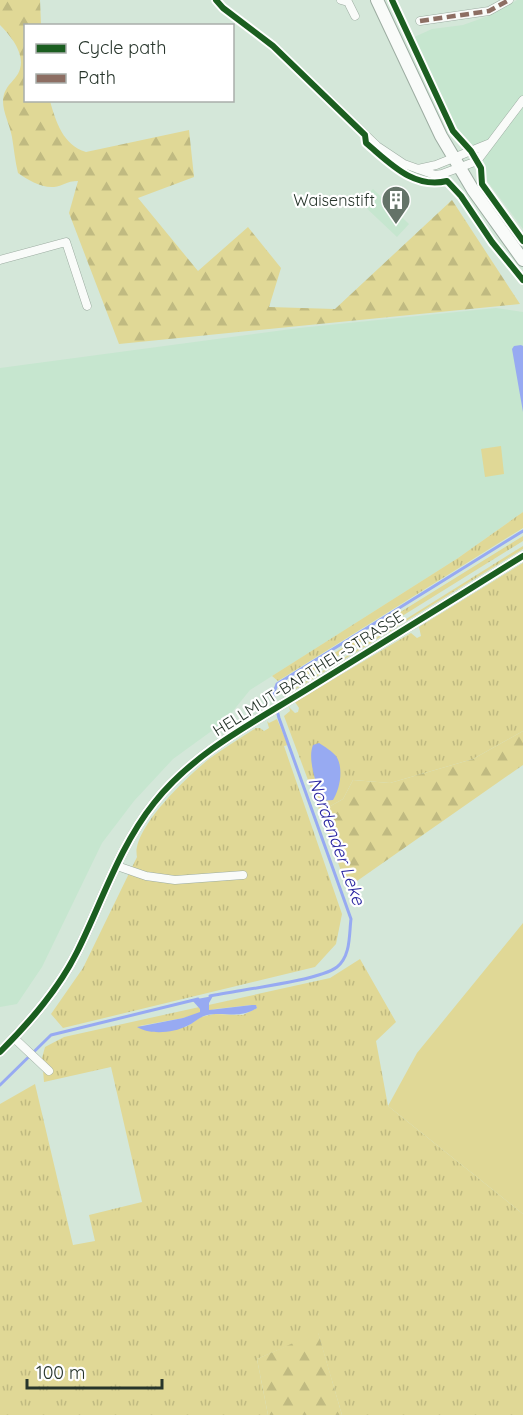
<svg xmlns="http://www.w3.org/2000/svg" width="523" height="1415" font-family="Quicksand,sans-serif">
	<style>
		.built { fill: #c6e6cf }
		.grass { fill: url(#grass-tufts); fill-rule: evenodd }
		.forest { fill: url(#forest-firs) }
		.pitch { fill: #e0d896 }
		.water { fill: #97aaf2 }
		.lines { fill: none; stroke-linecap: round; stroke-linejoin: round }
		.stream { stroke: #97aaf2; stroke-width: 3 }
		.minor-casing { stroke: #9caca1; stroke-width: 9 }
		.tertiary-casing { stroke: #9caca1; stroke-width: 10 }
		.primary-casing { stroke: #9caca1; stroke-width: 14 }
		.minor { stroke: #f9fbf9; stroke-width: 8 }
		.tertiary { stroke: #f9fbf9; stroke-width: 9 }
		.primary { stroke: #f9fbf9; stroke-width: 12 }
		.quiet { stroke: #8d6e63; stroke-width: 4.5; stroke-dasharray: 9 4.5; stroke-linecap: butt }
		.cycleway-casing { stroke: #fff; stroke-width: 10 }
		.cycleway { stroke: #1b5e20; stroke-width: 6 }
		.labels { text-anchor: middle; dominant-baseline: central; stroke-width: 4.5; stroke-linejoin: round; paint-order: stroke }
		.poi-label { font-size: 16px; fill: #27352b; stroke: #fff; text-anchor: end }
		.street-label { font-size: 16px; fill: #27352b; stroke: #fff }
		.water-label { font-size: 18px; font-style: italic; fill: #2a26a1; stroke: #fff }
	</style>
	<defs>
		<pattern id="grass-tufts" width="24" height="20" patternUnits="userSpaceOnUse" patternTransform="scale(1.5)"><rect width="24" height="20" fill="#e0d896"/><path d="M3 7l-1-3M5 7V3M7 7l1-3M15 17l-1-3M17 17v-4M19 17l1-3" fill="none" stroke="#c0ba81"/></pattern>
		<pattern id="forest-firs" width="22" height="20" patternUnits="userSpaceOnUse" patternTransform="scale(1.5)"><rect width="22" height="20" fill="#e0d896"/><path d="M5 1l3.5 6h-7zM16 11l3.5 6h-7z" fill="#c0ba81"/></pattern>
	</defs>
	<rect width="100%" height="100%" fill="#d4e7d9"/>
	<path class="built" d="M 517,0 L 523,0 L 523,229 L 453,135 L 412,38 L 432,29 L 463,25 L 491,15 Z
		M 373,189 L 409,224 L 397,237 L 360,202 Z
		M 496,308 L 523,312 L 523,512 L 458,558 L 250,690 L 224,722 L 173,759 L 134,801 L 102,843 L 42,967 L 17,1004 L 0,1007 L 0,368 L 299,328 Z"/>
	<path class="grass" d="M 523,512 L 523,528 L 278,681 L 272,676 L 458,558 Z
		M 523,536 L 523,541 L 275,695 L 276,691 L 281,686 Z
		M 523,546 L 523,549 L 288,694 L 286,694 Z
		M 523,563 L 523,731 L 473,759 L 390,783 L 353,780 L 343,799 L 320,812 L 284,716 L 290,711 L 289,707 L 295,713 L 298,712 L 299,708 L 295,702 L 411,633 L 417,638 L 421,636 L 419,627 Z
		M 277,719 L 288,745 L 284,746 L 342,914 L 336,944 L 315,967 L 63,1028 L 51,1014 L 83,968 L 137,857 C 131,829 189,775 209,759 C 224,748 240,738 256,728 L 260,728 L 264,731 L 269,728 L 267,721 L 269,723 Z
		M 360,959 L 396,1022 L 376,1041 L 388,1106 L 523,1214 L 523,1415 L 342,1415 L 318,1333 L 257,1359 L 268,1415 L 0,1415 L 0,1104 L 35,1084 L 73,1245 L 95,1241 L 89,1215 L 142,1202 L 111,1067 L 44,1082 L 42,1058 L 45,1047 L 64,1037 L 330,978 ZM 252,1005 L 256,1006 L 257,1008 L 243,1015 L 214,1014 L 201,1017 L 186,1027 L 139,1026 L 183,1018 L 215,1009 Z"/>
	<path class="forest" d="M 0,0 L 40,0 L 41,25 L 26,26 L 26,100 L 50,101 C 56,122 63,145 86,152 L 189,130 L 194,177 L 138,198 L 198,271 L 248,227 L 281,268 L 269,307 L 335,309 L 452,200 L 520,304 L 119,344 L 69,213 L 78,181 C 66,181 63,186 54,187 C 41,188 28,180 18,173 C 15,161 14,149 12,137 C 10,125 3,113 3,101 C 4,84 16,82 20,69 C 25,53 10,35 0,25 Z
		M 523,731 L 523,765 L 347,888 L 320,812 L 343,799 L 353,780 L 390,783 L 473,759 Z
		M 318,1332 L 342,1415 L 268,1415 L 257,1359 Z"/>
	<path class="pitch" d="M 501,446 L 504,474 L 485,477 L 481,449 Z
		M 523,923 L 523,1214 L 388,1106 L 417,1053 Z"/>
	<path class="water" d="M 521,345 L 523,346 L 523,412 L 512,349 L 514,346 Z
		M 319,743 C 325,747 332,751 336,756 C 344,768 340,789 333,800 L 322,801 C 317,785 307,760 313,745 Z
		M 213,996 L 209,1003 L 209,1010 L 252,1005 L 256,1005 L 257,1008 C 238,1020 226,1011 207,1015 C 199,1017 194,1023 187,1026 C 173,1033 150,1035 137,1027 L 183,1018 L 200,1012 L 200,1009 L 192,1000 Z"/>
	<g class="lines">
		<path class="stream" d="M 210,996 C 237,990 319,981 337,967 C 351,956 349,934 351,919 L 279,718 L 273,695 L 277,684 L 523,531
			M 0,1085 L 51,1035 L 198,999"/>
		<g class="minor-casing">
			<path id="minor" d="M 216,0 L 223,8 L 273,46 L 377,146 L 404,164 L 435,175 L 442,174 L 477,161 L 523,100
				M 341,0 L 348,2 L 355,16
				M 420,21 L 489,11 L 509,0
				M 418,169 L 436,165 L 488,144
				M 0,260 L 66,242 L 87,306
				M 117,866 L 146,876 L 175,880 L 243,875
				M 14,1038 L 49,1071"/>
		</g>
		<g class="tertiary-casing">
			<path id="tertiary" d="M 0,1052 C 30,1022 58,990 77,952 C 102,902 119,847 154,803 C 193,753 254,722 306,690 C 379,645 451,601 523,556"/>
		</g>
		<g class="primary-casing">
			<path id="primary" d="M 377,0 L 441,136 L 473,190 L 523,260"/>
		</g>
		<use href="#minor" class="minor"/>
		<use href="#tertiary" class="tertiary"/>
		<use href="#primary" class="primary"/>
		<path class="quiet" d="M 420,21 L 489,11 L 509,0"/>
		<g class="cycleway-casing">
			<path id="cycleway" d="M 216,0 L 223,8 L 273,46 L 365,135 L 366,143 C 390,163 413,189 447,181 L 461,196 L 492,242 L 523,280
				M 392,0 L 453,131 L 471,151 L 481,168 L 482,184 L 523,241
				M 0,1052 C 30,1022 58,990 77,952 C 102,902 119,847 154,803 C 193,753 254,722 306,690 C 379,645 451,601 523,556"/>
		</g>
		<use href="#cycleway" class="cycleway"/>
	</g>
	<defs>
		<g id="building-pin" transform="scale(1.5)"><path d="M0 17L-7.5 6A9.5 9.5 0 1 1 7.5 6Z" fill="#647368" stroke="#fff"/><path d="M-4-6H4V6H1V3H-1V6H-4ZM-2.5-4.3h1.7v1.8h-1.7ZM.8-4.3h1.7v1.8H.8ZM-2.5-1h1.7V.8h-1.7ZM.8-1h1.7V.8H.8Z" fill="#fff"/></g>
	</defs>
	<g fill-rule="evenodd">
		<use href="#building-pin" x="396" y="200"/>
	</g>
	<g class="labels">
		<g class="poi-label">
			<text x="375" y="200">Waisenstift</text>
		</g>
		<g class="street-label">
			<text transform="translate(308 673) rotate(-32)">HELLMUT-BARTHEL-STRASSE</text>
		</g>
		<g class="water-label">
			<text transform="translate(337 841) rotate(70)">Nordender Leke</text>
		</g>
	</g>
	<rect x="24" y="24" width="210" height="78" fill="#ffffff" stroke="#a9aeaa" stroke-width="1.5"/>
	<rect x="36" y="44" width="30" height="9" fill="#1b5e20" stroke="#a9aeaa" stroke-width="1.5"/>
	<text x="78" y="54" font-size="18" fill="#27352b">Cycle path</text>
	<rect x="36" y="74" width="30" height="9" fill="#8d6e63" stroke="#a9aeaa" stroke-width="1.5"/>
	<text x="78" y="84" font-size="18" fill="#27352b">Path</text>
	<path d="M27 1379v9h135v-9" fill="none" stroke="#27352b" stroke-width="3"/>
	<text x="36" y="1379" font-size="18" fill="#27352b" stroke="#ffffff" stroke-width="4.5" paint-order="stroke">100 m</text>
</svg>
